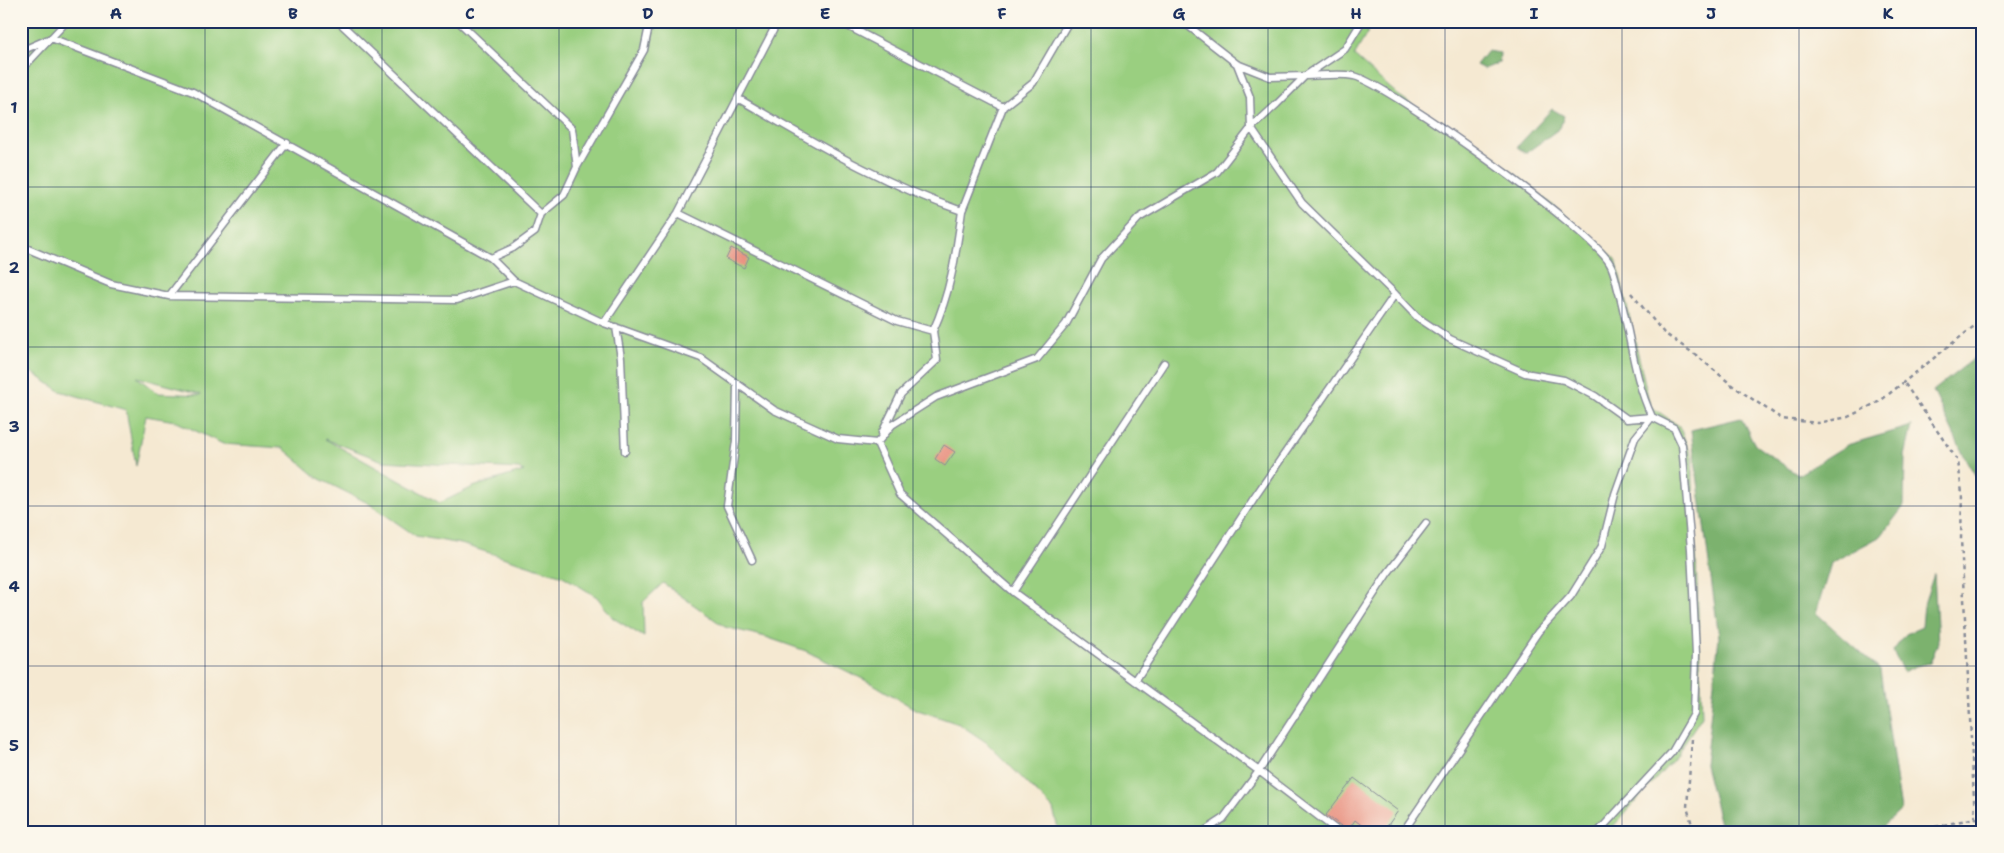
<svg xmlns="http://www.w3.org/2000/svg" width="2004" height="853" font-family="'Shantell Sans',sans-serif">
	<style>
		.green { fill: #9acf80; stroke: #5a7f6f; fill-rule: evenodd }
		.forest { fill: #7bb26e; stroke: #4b7066 }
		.building { fill: #e99382 }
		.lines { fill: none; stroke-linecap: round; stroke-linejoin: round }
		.service-casing { stroke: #888c98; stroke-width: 9 }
		.path { stroke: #888c98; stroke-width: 2.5; stroke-dasharray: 4 4; stroke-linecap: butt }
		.service { stroke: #fff; stroke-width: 6 }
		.grid { fill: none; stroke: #1b2f5e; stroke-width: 1; stroke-opacity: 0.55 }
		.neatline { fill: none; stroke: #1b2f5e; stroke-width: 2 }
		.grid-label { font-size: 16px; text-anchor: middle; font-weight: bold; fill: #1b2f5e }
	</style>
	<rect width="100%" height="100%" fill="#fbf7ec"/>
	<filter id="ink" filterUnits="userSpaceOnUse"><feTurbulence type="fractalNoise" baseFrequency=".02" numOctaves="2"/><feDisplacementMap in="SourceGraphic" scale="10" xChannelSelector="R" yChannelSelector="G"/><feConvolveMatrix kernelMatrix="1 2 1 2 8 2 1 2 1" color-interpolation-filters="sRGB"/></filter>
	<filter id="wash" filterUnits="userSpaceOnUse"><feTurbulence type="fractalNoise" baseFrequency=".0096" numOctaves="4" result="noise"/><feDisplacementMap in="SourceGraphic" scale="20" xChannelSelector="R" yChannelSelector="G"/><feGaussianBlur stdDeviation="1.12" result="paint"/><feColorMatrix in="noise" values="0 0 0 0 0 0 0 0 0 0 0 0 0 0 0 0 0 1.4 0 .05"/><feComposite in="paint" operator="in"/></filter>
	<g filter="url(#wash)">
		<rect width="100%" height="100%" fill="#f5e9d2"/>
		<path class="green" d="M 21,21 L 1374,21 L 1354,56 L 1398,95 L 1515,174 L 1616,259 L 1650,406 L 1679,426 L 1692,457 L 1702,716 L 1673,760 L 1608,832 L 1059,832 L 1053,809 L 986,742 L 959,724 L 915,709 L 875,685 L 806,651 L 766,637 L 725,627 L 663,583 L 643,602 L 644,637 L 613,618 L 597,597 L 563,576 L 461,544 L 416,536 L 368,503 L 318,478 L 283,448 L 223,444 L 175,421 L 146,416 L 136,466 L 126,410 L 60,391 L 21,365 ZM 137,377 L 201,394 L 201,395 L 157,393 ZM 325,439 L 383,461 L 518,469 L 524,471 L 473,487 L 440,503 Z"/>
		<path class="forest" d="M 1487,51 L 1500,53 L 1499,63 L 1484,69 L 1476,65 Z
			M 1552,109 L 1564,116 L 1560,128 L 1526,153 L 1517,147 Z
			M 1983,351 L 1983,488 L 1965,458 L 1933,391 Z
			M 1741,418 L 1755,445 L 1798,475 L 1847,445 L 1912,426 L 1905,456 L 1904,506 L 1881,536 L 1831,563 L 1816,613 L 1880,670 L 1901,810 L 1884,826 L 1861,832 L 1722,832 L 1705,765 L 1719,637 L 1691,430 Z
			M 1934,574 L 1938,643 L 1930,663 L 1916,666 L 1903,672 L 1893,651 L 1906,634 L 1922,627 L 1924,604 Z"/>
		<g id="blocks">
			<path class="building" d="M 731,248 L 749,257 L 744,268 L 726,259 Z
				M 944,445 L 955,452 L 945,466 L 935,459 Z
				M 1354,778 L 1398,811 L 1383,832 L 1370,832 L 1355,820 L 1348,831 L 1326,815 Z"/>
		</g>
	</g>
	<g filter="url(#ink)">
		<use href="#blocks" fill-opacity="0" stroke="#888c98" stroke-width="1"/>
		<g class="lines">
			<g class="service-casing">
				<path id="service" d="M 338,21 L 541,214
					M 458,21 L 572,129 L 577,167 L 564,195 L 541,214 L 535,232 L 513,248 L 491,258
					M 838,21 L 1003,107 L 1033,83 L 1069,21
					M 1182,21 L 1237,64 L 1270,77 L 1305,76 L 1345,49 L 1362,21
					M 21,51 L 51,38 L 193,92 L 491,258 L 514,281 L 604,323 L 701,358 L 774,410 L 838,439 L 877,443 L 900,494 L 1013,592 L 1259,771 L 1339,832
					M 1237,64 L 1250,97 L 1251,128 L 1277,104 L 1305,76 C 1320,76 1339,73 1354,76 C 1390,85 1594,232 1610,264 C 1615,272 1616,284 1619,293 C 1631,335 1633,377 1652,417 L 1627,419 L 1595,396 L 1564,380 L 1525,373 L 1450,339 L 1417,317 L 1395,294
					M 21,70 L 67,21
					M 739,99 C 812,141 882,184 962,211 L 1003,107
					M 577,167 L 644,50 L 650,21
					M 678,213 L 897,321 L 933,331 C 951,292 956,253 962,211
					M 21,246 L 111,284 L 169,296 L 457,300 L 514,281
					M 169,296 L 287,143
					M 604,323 L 678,213 L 778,21
					M 616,327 L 621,358 L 625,451
					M 737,384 L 736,441 L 727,506 L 752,560
					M 882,433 L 901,394 L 937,360 L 933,331
					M 877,443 L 892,425 L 936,397 L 1037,359 L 1066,324 L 1101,259 L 1139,218 L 1217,172 L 1251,128 L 1302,203 L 1395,294 L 1254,498 L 1135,681
					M 1013,592 L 1164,363
					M 1203,832 L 1223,819 L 1259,771 L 1387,574 L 1426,523
					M 1403,832 L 1538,632 L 1571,596 L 1602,546 L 1615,494 L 1635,438 L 1652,417 L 1674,428 L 1682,445 L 1691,549 L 1696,654 L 1694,714 L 1672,752 L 1598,832"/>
			</g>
			<path class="path" d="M 1631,293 L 1664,333 L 1696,355 L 1733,386 L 1782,419 L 1818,423 L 1848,417 L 1880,401 L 1983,319
				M 1905,384 L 1958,461 L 1962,493 L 1961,539 L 1975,818
				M 1692,739 L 1687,807 L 1694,832
				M 1912,832 L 1975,818 L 1983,819"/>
			<use href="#service" class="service"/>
		</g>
	</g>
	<path class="grid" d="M 205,21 L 205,832M 382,21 L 382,832M 559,21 L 559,832M 736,21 L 736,832M 913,21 L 913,832M 1091,21 L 1091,832M 1268,21 L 1268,832M 1445,21 L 1445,832M 1622,21 L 1622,832M 1799,21 L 1799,832M 21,187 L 1983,187M 21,347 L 1983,347M 21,506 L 1983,506M 21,666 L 1983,666"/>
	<rect width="2004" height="853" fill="none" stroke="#fbf7ec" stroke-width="55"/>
	<rect x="28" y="28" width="1948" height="798" class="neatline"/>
	<g class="grid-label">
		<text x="116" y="19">A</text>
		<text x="293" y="19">B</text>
		<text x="470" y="19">C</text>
		<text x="648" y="19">D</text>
		<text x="825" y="19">E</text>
		<text x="1002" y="19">F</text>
		<text x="1179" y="19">G</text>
		<text x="1356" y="19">H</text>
		<text x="1534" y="19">I</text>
		<text x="1711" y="19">J</text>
		<text x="1888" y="19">K</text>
		<text x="14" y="113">1</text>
		<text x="14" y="273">2</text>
		<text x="14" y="432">3</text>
		<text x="14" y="592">4</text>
		<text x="14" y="751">5</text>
	</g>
</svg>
